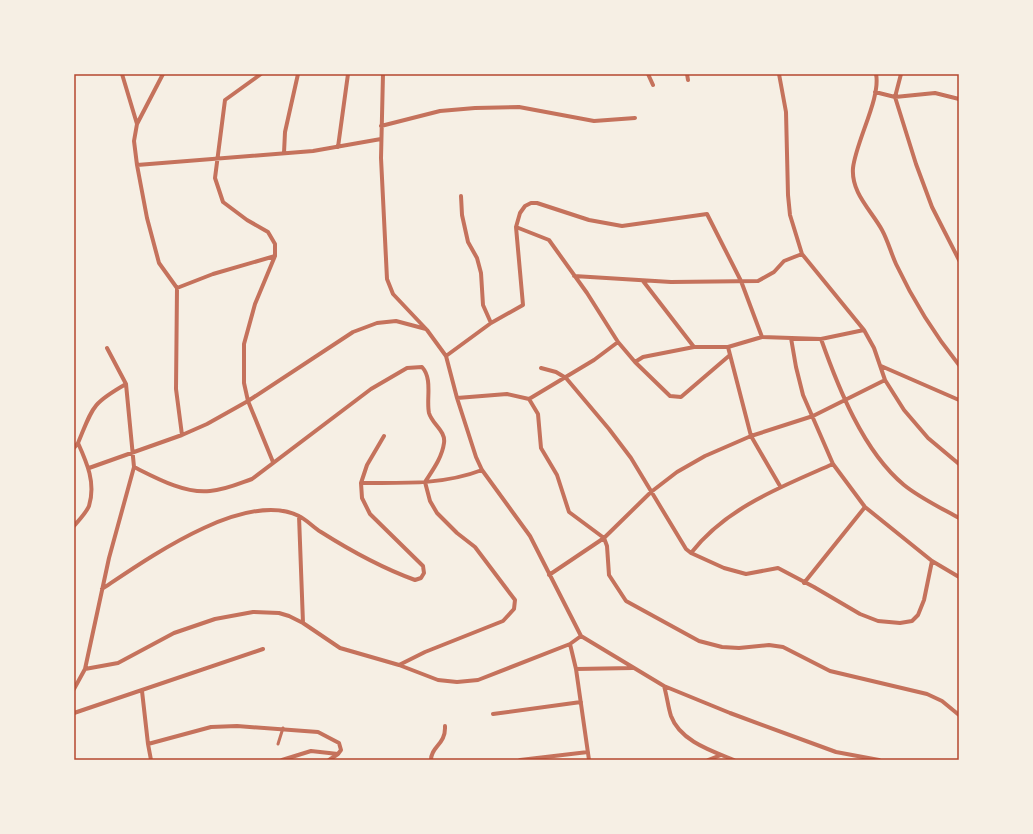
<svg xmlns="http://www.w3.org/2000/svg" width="1033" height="834" font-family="'IBM Plex Sans',sans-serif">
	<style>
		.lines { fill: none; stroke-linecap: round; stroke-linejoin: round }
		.service { stroke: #c5725c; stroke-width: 3 }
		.minor { stroke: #c5725c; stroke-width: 4 }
		.neatline { fill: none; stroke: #b5482f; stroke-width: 1.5 }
	</style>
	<rect width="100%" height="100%" fill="#f6efe4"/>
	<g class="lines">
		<path class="service" d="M 278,744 L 283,728"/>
		<path class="minor" d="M 122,74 L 137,124 L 134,141 L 137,165 L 147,218 L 159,263 L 177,288 L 176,389 L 182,435
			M 261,74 L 225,100 L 215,178 L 223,202 L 247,220 L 268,232 L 275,244 L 275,256 L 255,304 L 244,344 L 244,383 L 248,401 L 273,462
			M 383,74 L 381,158 L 387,279 L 393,294 L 427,330 L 446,356 L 457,398 L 476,457 L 482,470 L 530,536 L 581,636 L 664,686 L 730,713 L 836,752 L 879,760
			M 648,74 L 653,85
			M 687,74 L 688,80
			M 779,74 L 786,112 L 788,195 L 790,215 L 802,254 L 864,330 L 874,348 L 885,380 L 904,410 L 928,438 L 959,464
			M 876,74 C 881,98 856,141 853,168 C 851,193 871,210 882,230 C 888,241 891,253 896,264 C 913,300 934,334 959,365
			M 901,74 L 895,97 L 916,164 L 932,207 L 959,260
			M 875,92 L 895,97 L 935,93 L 959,99
			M 137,124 L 163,74
			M 381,126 L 440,111 L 475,108 L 519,107 L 594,121 L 635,118
			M 338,147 L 348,74
			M 284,153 L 285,132 L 298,74
			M 137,165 L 313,151 L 381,139
			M 461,196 L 462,215 L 468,242 L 477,258 L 481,273 L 483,305 L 491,323
			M 516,227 L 549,240 L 587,293 L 618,342 L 635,362 L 670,396 L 681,397 L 730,355
			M 574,276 L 671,282 L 758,281 L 774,272 L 784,261 L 802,254
			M 643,281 L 694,347
			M 177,288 L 213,274 L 275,256
			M 791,338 L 796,367 L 803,395 L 833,464 L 865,507 L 932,561 L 959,577
			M 821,339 C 838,387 863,451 904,485 C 920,498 941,508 959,518
			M 728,347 L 751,436 L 780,486
			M 446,356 L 491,323 L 523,305 L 516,227 L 520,213 L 525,206 L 531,203 L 537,203 L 589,220 L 622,226 L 707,214 L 741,281 L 762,337
			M 635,362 L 643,357 L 694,347 L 728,347 L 762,337 L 821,339 L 864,330
			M 881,366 L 959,400
			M 541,368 L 556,372 L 566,378 L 609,429 L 631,458 L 686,549 L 691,553 L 724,568 L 746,574 L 778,568 L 814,587 L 860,614 L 878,621 L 900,623 L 912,621 L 918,615 L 924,600 L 932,561
			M 457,398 L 507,394 L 529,399 L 538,414 L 541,448 L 557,475 L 569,512 L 604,538 L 607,546 L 609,575 L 626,601 L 699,641 L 722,647 L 739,648 L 769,645 L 783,647 L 830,671 L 927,694 L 942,701 L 959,715
			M 529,399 L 594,360 L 618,342
			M 74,448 L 78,443
			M 134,467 C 156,478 185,494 210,491 C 225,490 238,484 252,479 L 371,389 L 407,368 L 422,367 C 433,379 426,399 429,413 C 432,424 446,431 444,443 C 442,458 432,471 425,482 L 430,501 L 437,513 L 457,533 L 475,547 L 515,600 L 514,609 L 503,621 L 425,652 L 399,665
			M 89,468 L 182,435 L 207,424 L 248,401 L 353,332 L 377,323 L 396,321 L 426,329
			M 361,483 C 402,483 443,485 482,470
			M 299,516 L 303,623
			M 74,526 C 79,520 86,513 89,506 C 96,483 87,463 78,443 C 93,407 91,404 126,384 L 107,348
			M 691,553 C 727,507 781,487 833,464
			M 549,575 L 604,538 L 651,492 L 677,472 L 705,456 L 751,436 L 813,416 L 885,380
			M 804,583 L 865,507
			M 102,589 C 147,559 245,489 299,516 C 307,520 313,527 321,532 C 351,551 382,568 415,580 L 421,578 L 424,573 L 423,566 L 370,514 L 362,498 L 361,483 L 367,465 L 384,436
			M 581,636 L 570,644 L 576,669 L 589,760
			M 85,669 L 109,558 L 134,467 L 126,384
			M 576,669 L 633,668
			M 664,686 C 667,696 668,707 671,716 C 680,741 712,751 734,760
			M 74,689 L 85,669 L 118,663 L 174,633 L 215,619 L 253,612 L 279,613 L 289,616 L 303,623 L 340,648 L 399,665 L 438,680 L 457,682 L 478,680 L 570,644
			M 142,691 L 148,744 L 151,760
			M 74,713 L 263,649
			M 493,714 L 581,702
			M 148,744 L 211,727 L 237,726 L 318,732 L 339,743 L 341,750 L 338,754
			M 282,760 L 311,751 L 338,754
			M 329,760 L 338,754
			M 431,760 C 431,746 446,745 445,726
			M 520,760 L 588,752
			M 708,760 L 721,755"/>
	</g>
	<rect width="1033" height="834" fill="none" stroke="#f6efe4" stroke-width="150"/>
	<rect x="75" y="75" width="883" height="684" class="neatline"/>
</svg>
